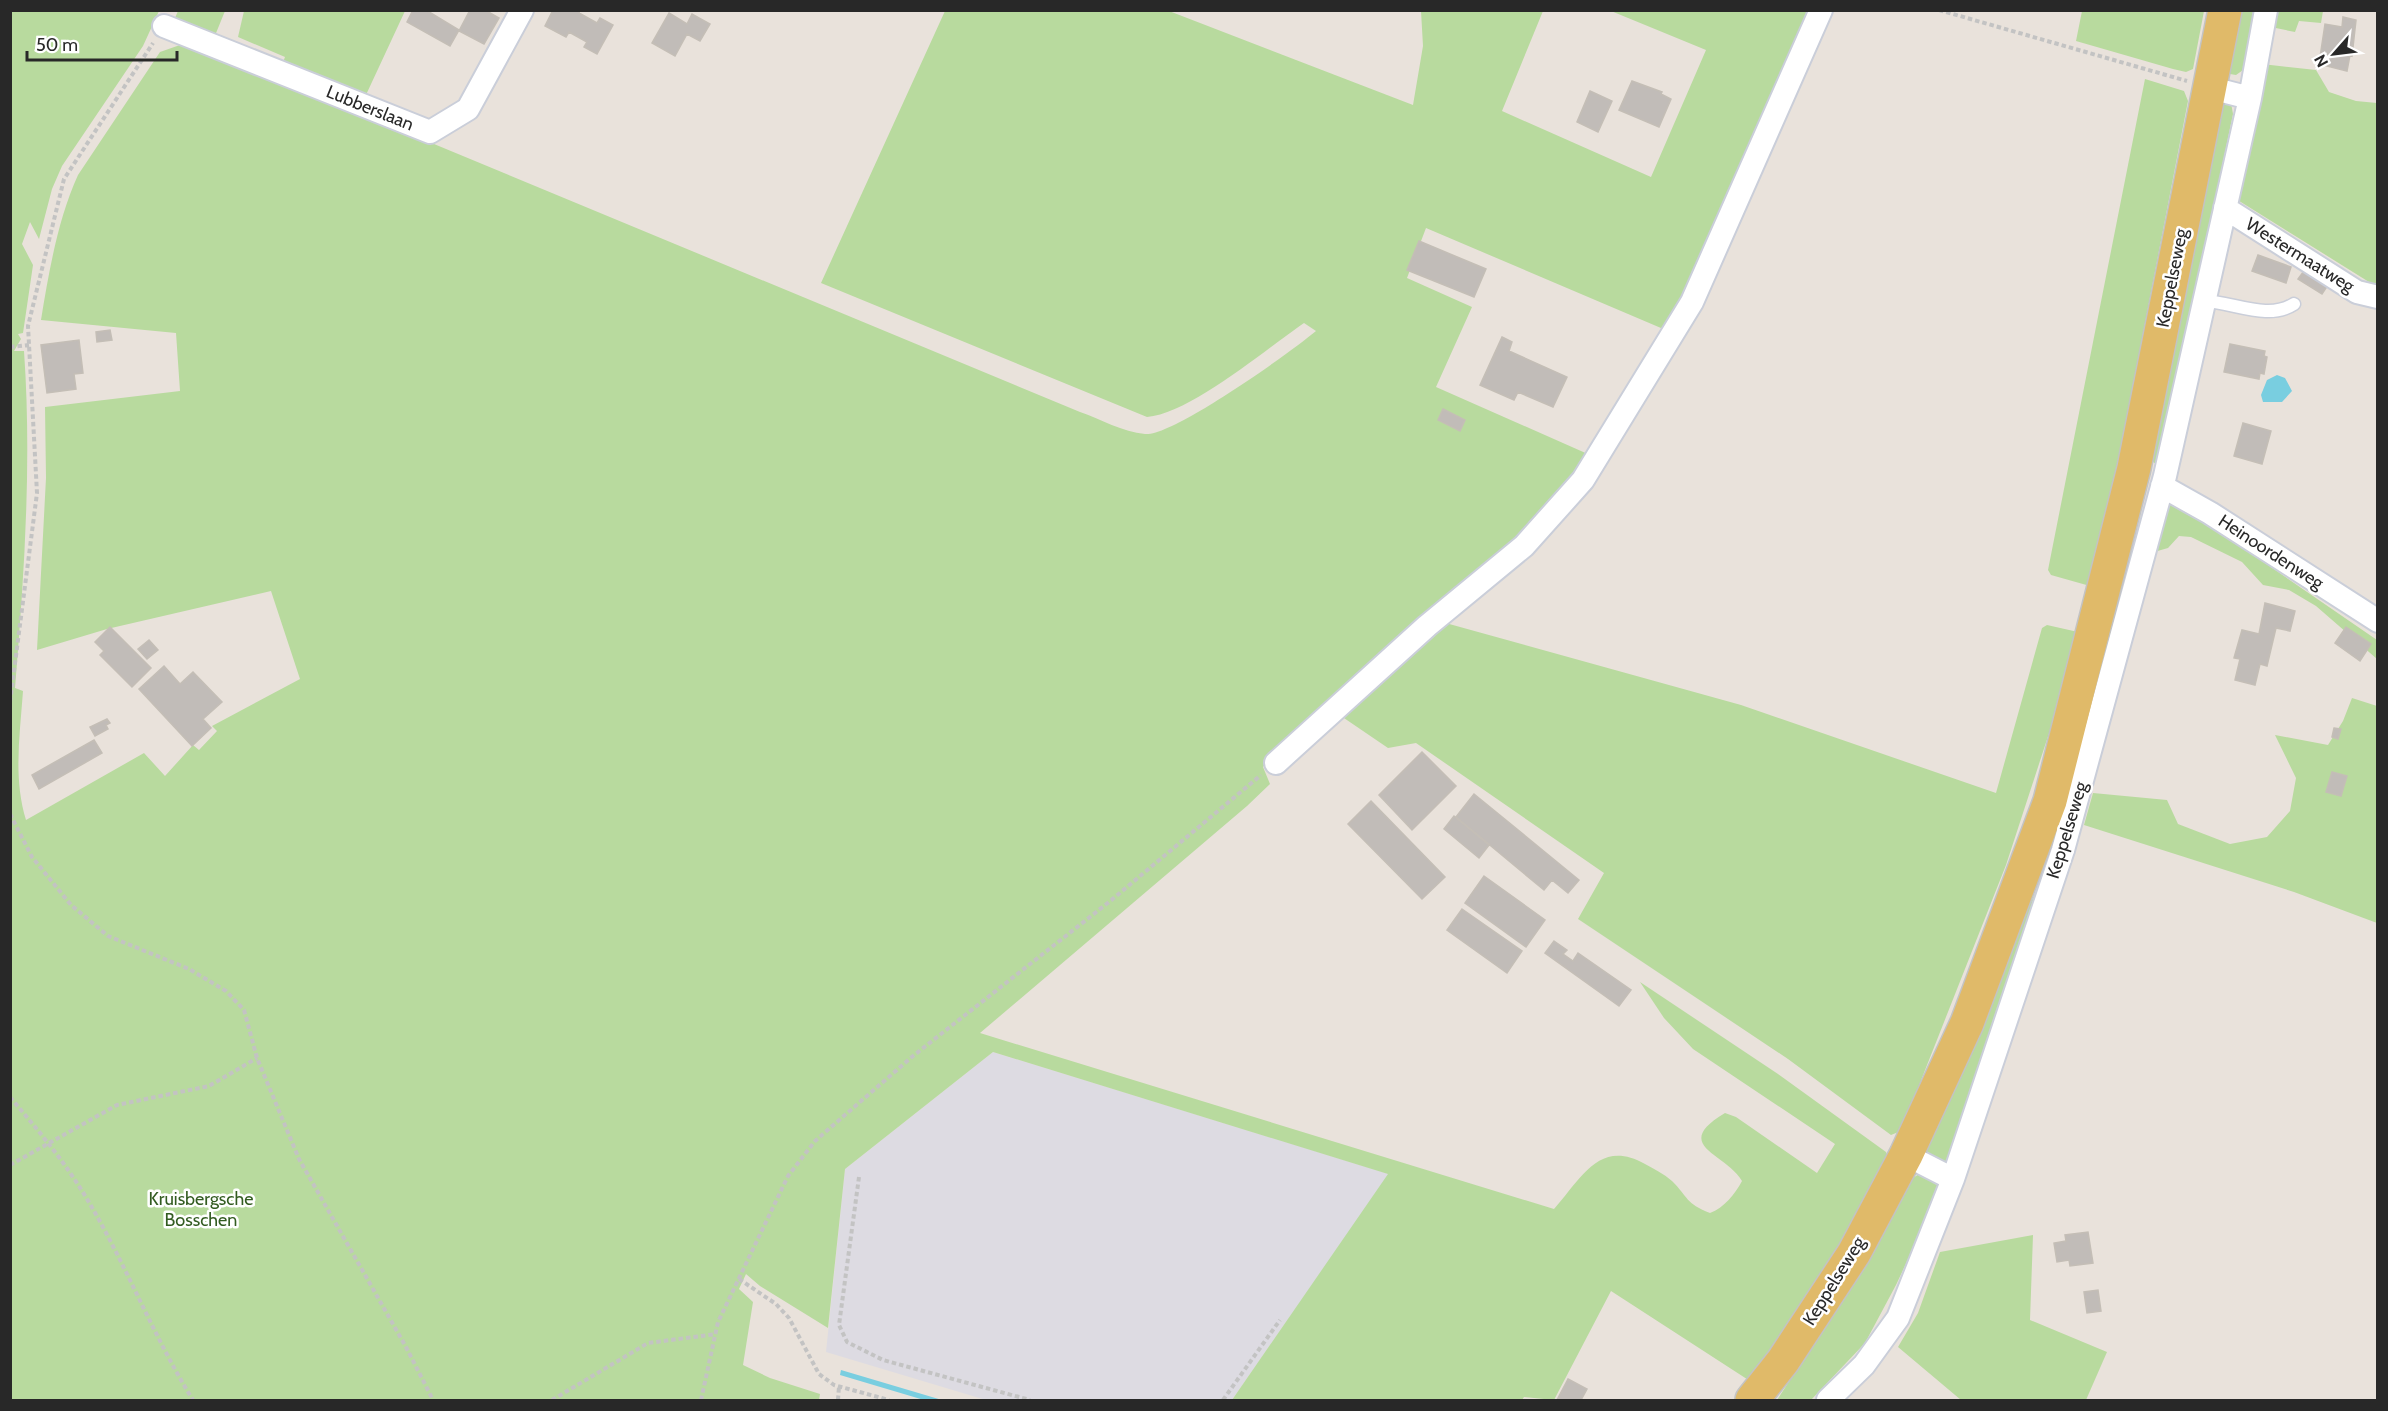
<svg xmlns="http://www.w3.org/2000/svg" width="2388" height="1411" font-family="Cabin,sans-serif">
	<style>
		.industrial { fill: #dddbe2 }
		.green { fill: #b8da9e }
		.water { fill: #79cee0 }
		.building { fill: #c1bcb8; stroke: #c4beb6; stroke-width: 1.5 }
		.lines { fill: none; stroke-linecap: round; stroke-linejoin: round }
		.service-casing { stroke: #caced9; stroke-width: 15 }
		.minor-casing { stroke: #caced9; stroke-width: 26 }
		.primary-casing { stroke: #c3c3c3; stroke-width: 36 }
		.path { stroke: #c3c3c3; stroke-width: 4; stroke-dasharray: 4.5 3; stroke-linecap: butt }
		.service { stroke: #fff; stroke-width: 12 }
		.minor { stroke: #fff; stroke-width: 22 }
		.primary { stroke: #e0ba69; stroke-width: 33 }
		.labels { text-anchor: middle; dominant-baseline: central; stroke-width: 5; stroke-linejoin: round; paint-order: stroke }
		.street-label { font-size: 18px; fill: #282828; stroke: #fff }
		.park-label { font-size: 18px; fill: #335c21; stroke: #fff }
	</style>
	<rect width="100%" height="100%" fill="#e9e2db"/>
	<path class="industrial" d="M 993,1052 L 1389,1174 L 1232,1400 L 986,1400 L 826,1352 L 845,1169 Z"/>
	<path class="green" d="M 10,11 L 159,11 L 143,46 L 62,166 L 52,189 L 39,239 L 30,222 L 22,244 L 33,265 L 23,333 L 18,334 L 21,339 L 14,351 L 24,351 C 32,464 24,576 15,688 L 23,691 C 20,734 13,778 26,820 L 144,753 L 165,776 L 193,745 L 199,750 L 217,731 L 212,726 L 300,679 L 271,591 L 107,629 L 37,650 L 46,478 L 45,407 L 180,391 L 176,333 L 41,320 C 49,271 58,219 78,175 L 160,52 L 180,45 L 200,50 L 282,81 L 1080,412 C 1100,419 1123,432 1145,434 C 1172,437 1291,352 1316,331 L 1304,323 C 1266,349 1190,414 1147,417 L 821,283 L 945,11 L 1169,11 L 1413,105 L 1423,46 L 1421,11 L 1543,11 L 1502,111 L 1651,177 L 1706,50 L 1611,11 L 1810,11 L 1668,331 L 1426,228 L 1407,278 L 1472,307 L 1436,387 L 1590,455 L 1529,531 L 1276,752 L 1263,767 L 1270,784 L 1247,806 L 980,1033 L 1554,1209 C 1581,1179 1599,1138 1645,1164 C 1654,1169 1664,1174 1672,1181 C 1689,1198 1685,1203 1710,1213 C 1724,1208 1735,1194 1742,1181 C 1726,1153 1670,1146 1725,1113 L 1736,1117 L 1817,1173 L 1835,1144 L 1693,1049 L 1664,1018 L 1640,982 L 1778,1074 L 1886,1152 L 1888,1157 L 1852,1227 L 1753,1383 L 1611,1291 L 1554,1400 L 1524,1397 L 1522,1400 L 1232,1400 L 1388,1174 L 993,1052 L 845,1169 L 828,1328 L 760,1286 L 746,1274 L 739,1289 L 753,1302 L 743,1365 L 770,1378 L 820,1394 L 819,1400 L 11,1400 Z
		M 178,11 L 225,11 L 214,38 L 182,25 L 175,18 Z
		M 244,11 L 405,11 L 365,97 L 282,65 L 285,57 L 238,37 Z
		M 2082,11 L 2204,11 L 2193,69 L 2186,72 L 2173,69 L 2076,41 Z
		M 2234,11 L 2257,11 L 2246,68 L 2236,75 L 2230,74 L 2225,68 Z
		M 2274,11 L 2323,11 L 2321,23 L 2299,21 L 2295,32 L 2271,27 Z
		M 2262,64 L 2316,70 L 2329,92 L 2356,101 L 2377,103 L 2377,287 L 2236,199 Z
		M 2145,79 L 2184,91 L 2188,101 L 2108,514 L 2090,586 L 2051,575 L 2048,570 Z
		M 2222,103 L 2231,103 L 2233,114 L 2160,463 L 2154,463 L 2150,456 Z
		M 2170,501 L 2185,508 L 2377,640 L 2377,659 L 2316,606 L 2289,590 L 2263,585 L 2242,562 L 2191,537 L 2179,536 L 2168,548 L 2154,552 Z
		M 1442,622 L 1741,705 L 1996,793 L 2042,628 L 2047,625 L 2078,632 L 2054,718 L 2006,865 L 1901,1131 L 1891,1135 L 1788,1059 L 1578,919 L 1604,873 L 1416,743 L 1388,748 L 1341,716 Z
		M 2352,698 L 2377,706 L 2377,923 L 2294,892 L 2084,825 L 2093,793 L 2167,800 L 2178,824 L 2230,844 L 2267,837 L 2290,811 L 2296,778 L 2275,735 L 2328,745 L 2343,721 Z
		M 2051,861 L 1948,1170 L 1925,1154 L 2015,935 Z
		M 1919,1174 L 1937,1185 L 1939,1193 L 1896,1285 L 1865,1343 L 1811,1400 L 1777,1400 L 1842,1300 L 1910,1180 Z
		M 2033,1235 L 2030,1320 L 2107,1352 L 2086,1400 L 1961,1400 L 1898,1347 L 1918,1313 L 1940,1252 Z"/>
	<path class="water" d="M 2277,375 L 2285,378 L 2292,391 L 2282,402 L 2263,402 L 2261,395 L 2267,380 Z
		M 841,1370 L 942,1400 L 924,1400 L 840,1375 Z"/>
	<path class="building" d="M 413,10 L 426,10 L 459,30 L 450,46 L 407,22 Z
		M 470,10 L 485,10 L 499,18 L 484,44 L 459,31 Z
		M 553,10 L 580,10 L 579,13 L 597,23 L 600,18 L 613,25 L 597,54 L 584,47 L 587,42 L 569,32 L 566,37 L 545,26 Z
		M 669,13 L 687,24 L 692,14 L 710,24 L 700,41 L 687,34 L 675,56 L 652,43 Z
		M 2343,17 L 2356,20 L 2352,56 L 2350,55 L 2347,71 L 2319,64 L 2325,24 L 2342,27 Z
		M 1632,81 L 1662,92 L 1661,94 L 1671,99 L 1659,127 L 1619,110 Z
		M 1590,91 L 1612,101 L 1598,132 L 1577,122 Z
		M 1419,241 L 1486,269 L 1474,297 L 1407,270 Z
		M 2258,255 L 2291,267 L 2286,283 L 2252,271 Z
		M 2309,264 L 2332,279 L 2322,294 L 2298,279 Z
		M 110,330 L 112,340 L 97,342 L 96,332 Z
		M 1502,337 L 1512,342 L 1509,351 L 1567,377 L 1553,407 L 1518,392 L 1514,400 L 1480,385 Z
		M 79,340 L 83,373 L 74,374 L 76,389 L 47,393 L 41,345 Z
		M 2230,344 L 2265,351 L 2264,356 L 2267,357 L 2264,374 L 2260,373 L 2259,379 L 2224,372 Z
		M 1443,409 L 1465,420 L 1460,431 L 1438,420 Z
		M 2243,423 L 2271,431 L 2262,464 L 2234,456 Z
		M 2265,603 L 2295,611 L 2290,631 L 2276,628 L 2267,666 L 2260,664 L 2255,685 L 2235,680 L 2240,659 L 2234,658 L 2242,630 L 2259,634 Z
		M 110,627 L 151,668 L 132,687 L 100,655 L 104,651 L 95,642 Z
		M 2346,627 L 2371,644 L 2360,661 L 2335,643 Z
		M 149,640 L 158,650 L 147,659 L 138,649 Z
		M 164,666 L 180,684 L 193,672 L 222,702 L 203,719 L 211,728 L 192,746 L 139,689 Z
		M 107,719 L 110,723 L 106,725 L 108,729 L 95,736 L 90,727 Z
		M 2334,728 L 2341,729 L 2338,739 L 2332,737 Z
		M 94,740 L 102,753 L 39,789 L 32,775 Z
		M 1422,752 L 1456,786 L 1412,830 L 1379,795 Z
		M 2332,772 L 2347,776 L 2341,796 L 2326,792 Z
		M 1474,794 L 1579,880 L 1568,893 L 1552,880 L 1544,890 L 1456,817 Z
		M 1371,801 L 1445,877 L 1422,899 L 1348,824 Z
		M 1454,816 L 1489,845 L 1479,858 L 1444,829 Z
		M 1484,876 L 1545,920 L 1526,947 L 1465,903 Z
		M 1462,909 L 1522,951 L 1507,973 L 1447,930 Z
		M 1554,941 L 1567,950 L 1563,954 L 1573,961 L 1578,953 L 1631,990 L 1619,1006 L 1545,953 Z
		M 2088,1232 L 2093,1263 L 2070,1266 L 2069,1260 L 2057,1262 L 2054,1243 L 2066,1241 L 2065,1235 Z
		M 2098,1290 L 2101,1311 L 2087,1313 L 2084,1292 Z
		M 1568,1379 L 1587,1389 L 1581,1400 L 1557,1400 Z"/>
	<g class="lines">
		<g class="service-casing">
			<path id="service" d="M 2204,301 C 2233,302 2268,321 2294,304"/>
		</g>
		<g class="minor-casing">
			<path id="minor" d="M 164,26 L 430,132 L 468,109 L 522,10
				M 2211,88 L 2250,98
				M 2225,208 L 2357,292 L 2378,297
				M 2162,486 L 2210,513 L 2378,621
				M 1276,763 L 1427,626 L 1524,546 L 1583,480 L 1692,302 L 1821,10
				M 1906,1155 L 1953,1179
				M 1828,1400 L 1864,1365 L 1898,1318 L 1953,1179 L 2063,850 L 2165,476 L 2250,98 L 2266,10"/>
		</g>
		<g class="primary-casing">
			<path id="primary" d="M 1752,1400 L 1783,1361 L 1854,1253 L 1906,1155 L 1967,1023 L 2050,801 L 2134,468 L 2225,10"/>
		</g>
		<path class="path" d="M 1939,10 L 2187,81
			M 10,347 L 29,345
			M 10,702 L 37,493 L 28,326 L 64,179 L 153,43
			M 10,814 L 32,857 L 71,905 L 108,936 L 189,969 L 226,991 L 244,1010 L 257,1058 L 299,1159 L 406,1347 L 433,1400
			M 10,1097 C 38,1130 65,1162 87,1199 C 126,1264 153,1336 193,1400
			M 10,1165 L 117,1105 L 209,1086 L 257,1058
			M 859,1177 L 839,1325 L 847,1342 L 883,1360 L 1030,1400
			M 739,1279 L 776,1304 L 789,1318 L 819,1374 L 834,1385 L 889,1400
			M 552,1400 L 648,1343 L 716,1334
			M 701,1400 L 718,1322 L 788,1176 L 815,1141 L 913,1056 L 1109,902 L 1261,775
			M 838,1400 L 839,1386
			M 1223,1400 L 1280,1320"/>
		<use href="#service" class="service"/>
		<use href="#minor" class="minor"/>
		<use href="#primary" class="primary"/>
	</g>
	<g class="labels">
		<g class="street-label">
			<text transform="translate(370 108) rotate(22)">Lubberslaan</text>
			<text transform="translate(2300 255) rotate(32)">Westermaatweg</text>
			<text transform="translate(2172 278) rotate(-79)">Keppelseweg</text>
			<text transform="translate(2271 552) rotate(33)">Heinoordenweg</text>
			<text transform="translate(2067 830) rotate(-73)">Keppelseweg</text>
			<text transform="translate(1834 1281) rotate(-58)">Keppelseweg</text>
		</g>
		<g class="park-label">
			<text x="201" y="1199">Kruisbergsche<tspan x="201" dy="21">Bosschen</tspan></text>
		</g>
	</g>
	<rect width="2388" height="1411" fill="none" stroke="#282828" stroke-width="24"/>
	<g transform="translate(2334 54) rotate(242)" stroke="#ffffff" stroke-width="4.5" paint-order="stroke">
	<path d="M0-4.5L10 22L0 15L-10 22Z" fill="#282828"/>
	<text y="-9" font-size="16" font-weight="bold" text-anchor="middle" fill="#282828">N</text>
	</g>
	<path d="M27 51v9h150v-9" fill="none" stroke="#282828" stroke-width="3"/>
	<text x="36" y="51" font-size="18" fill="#282828" stroke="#ffffff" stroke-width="4.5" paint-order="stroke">50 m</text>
</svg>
